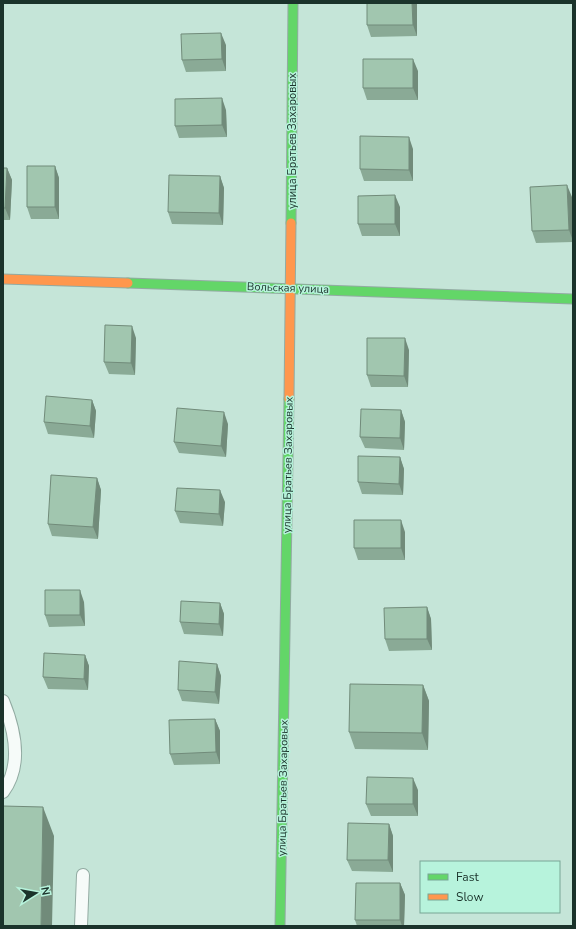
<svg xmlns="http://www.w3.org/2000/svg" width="576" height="929" font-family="'Nunito Sans',sans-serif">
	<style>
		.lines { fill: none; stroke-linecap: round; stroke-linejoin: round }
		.lane-casing { stroke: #92aba2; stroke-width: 14 }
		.fast-casing { stroke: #92aba2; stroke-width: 11 }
		.slow-casing { stroke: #92aba2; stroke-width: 11 }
		.lane { stroke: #f6fbf9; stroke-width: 12 }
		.fast { stroke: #63d668; stroke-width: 9 }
		.slow { stroke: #ff974d; stroke-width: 9 }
		.wall { fill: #8aaa96 }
		.shaded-wall { fill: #718b7a }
		.building { fill: #a1c6af; stroke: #718b7a }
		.labels { text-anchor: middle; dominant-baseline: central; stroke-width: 3; stroke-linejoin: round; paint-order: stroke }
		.street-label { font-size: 11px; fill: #1b332b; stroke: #b7f3dc }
	</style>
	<rect width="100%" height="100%" fill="#c5e5d8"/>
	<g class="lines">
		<g class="lane-casing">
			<path id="lane" d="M 3,701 C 15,730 23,765 3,792
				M 81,926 L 83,875"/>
		</g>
		<g class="fast-casing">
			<path id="fast" d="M 291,223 L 293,3
				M 128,283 L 573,299
				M 280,926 L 289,399"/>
		</g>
		<g class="slow-casing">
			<path id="slow" d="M 3,279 L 128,283
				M 289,399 L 291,223"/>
		</g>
		<use href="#lane" class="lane"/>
		<use href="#fast" class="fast"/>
		<use href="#slow" class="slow"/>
	</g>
	<path class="wall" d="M 191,3 L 222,3 L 222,4 Z
		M 367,3 L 417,3 L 417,36 L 371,37 L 367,25 Z
		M 226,45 L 226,71 L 186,72 L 182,60 Z
		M 418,71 L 418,100 L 367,100 L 363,88 Z
		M 226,110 L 227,137 L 179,138 L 175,126 Z
		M 413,149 L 413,181 L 364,181 L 360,169 Z
		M 55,166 L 59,178 L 59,219 L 31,219 L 27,207 Z
		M 3,168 L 7,168 L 12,180 L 10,220 L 3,220 Z
		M 220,176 L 224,188 L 223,225 L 172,224 L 168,212 Z
		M 572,197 L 573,242 L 536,243 L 532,231 Z
		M 400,207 L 400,236 L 362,236 L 358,224 Z
		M 136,338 L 135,375 L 109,374 L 104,362 Z
		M 409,350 L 408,387 L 371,387 L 367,375 Z
		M 92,400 L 96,411 L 94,438 L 48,434 L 44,422 Z
		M 401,410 L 405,422 L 404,450 L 365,448 L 360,437 Z
		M 228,424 L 226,457 L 179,453 L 174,442 Z
		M 400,457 L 404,469 L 403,495 L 362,494 L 358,482 Z
		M 97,478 L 101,490 L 98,539 L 52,536 L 48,524 Z
		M 225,502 L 223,526 L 180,523 L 175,511 Z
		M 405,532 L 405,560 L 358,560 L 354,548 Z
		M 84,602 L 85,626 L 49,627 L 45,615 Z
		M 220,603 L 224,614 L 223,636 L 184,634 L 180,622 Z
		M 427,607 L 431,619 L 432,650 L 389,651 L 385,639 Z
		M 85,655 L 89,666 L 88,690 L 48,689 L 43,677 Z
		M 217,664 L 221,676 L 219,704 L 182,701 L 178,690 Z
		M 423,685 L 429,701 L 428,750 L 355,749 L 349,732 Z
		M 215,719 L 220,731 L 220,764 L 174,765 L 170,754 Z
		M 418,790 L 418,816 L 371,816 L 366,804 Z
		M 389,824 L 393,836 L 393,872 L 352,871 L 347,860 Z
		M 400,883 L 405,895 L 404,926 L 357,926 L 355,920 Z"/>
	<path class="shaded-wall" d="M 412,3 L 417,3 L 417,36 L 413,25 Z
		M 221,33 L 226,45 L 226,71 L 222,59 Z
		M 413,59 L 418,71 L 418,100 L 413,88 Z
		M 222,98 L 226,110 L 227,137 L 222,125 Z
		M 409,137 L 413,149 L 413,181 L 409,170 Z
		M 55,166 L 59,178 L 59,219 L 55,207 Z
		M 7,168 L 12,180 L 10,220 L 5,208 Z
		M 220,176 L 224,188 L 223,225 L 219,213 Z
		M 567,185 L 572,197 L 573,241 L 569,230 Z
		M 395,195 L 400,207 L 400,236 L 395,224 Z
		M 132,326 L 136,338 L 135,375 L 131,363 Z
		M 405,338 L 409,350 L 408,387 L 404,376 Z
		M 92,400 L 96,411 L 94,438 L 90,426 Z
		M 401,410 L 405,422 L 404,450 L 400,438 Z
		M 224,412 L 228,424 L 226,457 L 221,446 Z
		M 400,457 L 404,469 L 403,495 L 399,484 Z
		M 97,478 L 101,490 L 98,539 L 93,527 Z
		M 220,490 L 225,502 L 223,526 L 219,514 Z
		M 401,520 L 405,532 L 405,560 L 401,548 Z
		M 80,590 L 84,602 L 85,626 L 80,615 Z
		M 220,603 L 224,614 L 223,636 L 219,624 Z
		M 427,607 L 431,619 L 432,650 L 427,639 Z
		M 85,655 L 89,666 L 88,690 L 84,679 Z
		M 217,664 L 221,676 L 219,704 L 215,692 Z
		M 423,685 L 429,701 L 428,750 L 422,733 Z
		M 215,719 L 220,731 L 220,764 L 216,752 Z
		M 413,778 L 418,790 L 418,816 L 413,804 Z
		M 43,807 L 54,836 L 52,926 L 41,926 Z
		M 389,824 L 393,836 L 393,872 L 388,860 Z
		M 400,883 L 405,895 L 404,926 L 402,926 L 400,920 Z"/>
	<path class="building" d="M 367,3 L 412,3 L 413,25 L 367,25 Z
		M 221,33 L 222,59 L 182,60 L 181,34 Z
		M 363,59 L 413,59 L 413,88 L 363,88 Z
		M 222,98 L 222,125 L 175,126 L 175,99 Z
		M 360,136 L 409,137 L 409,170 L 360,169 Z
		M 27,166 L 55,166 L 55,207 L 27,207 Z
		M 3,168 L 7,168 L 5,208 L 3,208 Z
		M 169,175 L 220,176 L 219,213 L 168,212 Z
		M 567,185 L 569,230 L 532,231 L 530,187 Z
		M 395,195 L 395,224 L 358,224 L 358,196 Z
		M 105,325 L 132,326 L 131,363 L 104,362 Z
		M 367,338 L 405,338 L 404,376 L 367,375 Z
		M 46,396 L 92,400 L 90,426 L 44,422 Z
		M 177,408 L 224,412 L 221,446 L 174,442 Z
		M 361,409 L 401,410 L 400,438 L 360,437 Z
		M 358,456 L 400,457 L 399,484 L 358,482 Z
		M 51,475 L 97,478 L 93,527 L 48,524 Z
		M 177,488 L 220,490 L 219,514 L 175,511 Z
		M 354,520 L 401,520 L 401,548 L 354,548 Z
		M 45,590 L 80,590 L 80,615 L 45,615 Z
		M 181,601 L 220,603 L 219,624 L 180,622 Z
		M 427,607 L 427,639 L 385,639 L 384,608 Z
		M 44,653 L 85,655 L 84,679 L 43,677 Z
		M 179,661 L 217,664 L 215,692 L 178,690 Z
		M 350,684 L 423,685 L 422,733 L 349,732 Z
		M 215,719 L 216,752 L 170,754 L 169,720 Z
		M 367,777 L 413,778 L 413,804 L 366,804 Z
		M 3,806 L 43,807 L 41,926 L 3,926 Z
		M 348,823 L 389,824 L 388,860 L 347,860 Z
		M 356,883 L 400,883 L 400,920 L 355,920 Z"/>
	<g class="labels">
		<g class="street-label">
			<text transform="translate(292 141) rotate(-90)">улица Братьев Захаровых</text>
			<text transform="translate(288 288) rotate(2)">Вольская улица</text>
			<text transform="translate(288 465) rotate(-89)">улица Братьев Захаровых</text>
			<text transform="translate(283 788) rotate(-89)">улица Братьев Захаровых</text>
		</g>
	</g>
	<rect width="576" height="929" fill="none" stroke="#1b332b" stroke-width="8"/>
	<rect x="420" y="861" width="140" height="52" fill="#b7f3dc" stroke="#79a695"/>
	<rect x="428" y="874" width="20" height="6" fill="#63d668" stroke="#79a695"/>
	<text x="456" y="881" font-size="12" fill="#1b332b">Fast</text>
	<rect x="428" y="894" width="20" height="6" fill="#ff974d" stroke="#79a695"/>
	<text x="456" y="901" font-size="12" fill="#1b332b">Slow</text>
	<g transform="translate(36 893) rotate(79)" stroke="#b7f3dc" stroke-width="3" paint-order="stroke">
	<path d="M0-3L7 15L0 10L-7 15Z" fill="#1b332b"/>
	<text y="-6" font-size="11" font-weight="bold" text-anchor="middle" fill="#1b332b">N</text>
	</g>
</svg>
